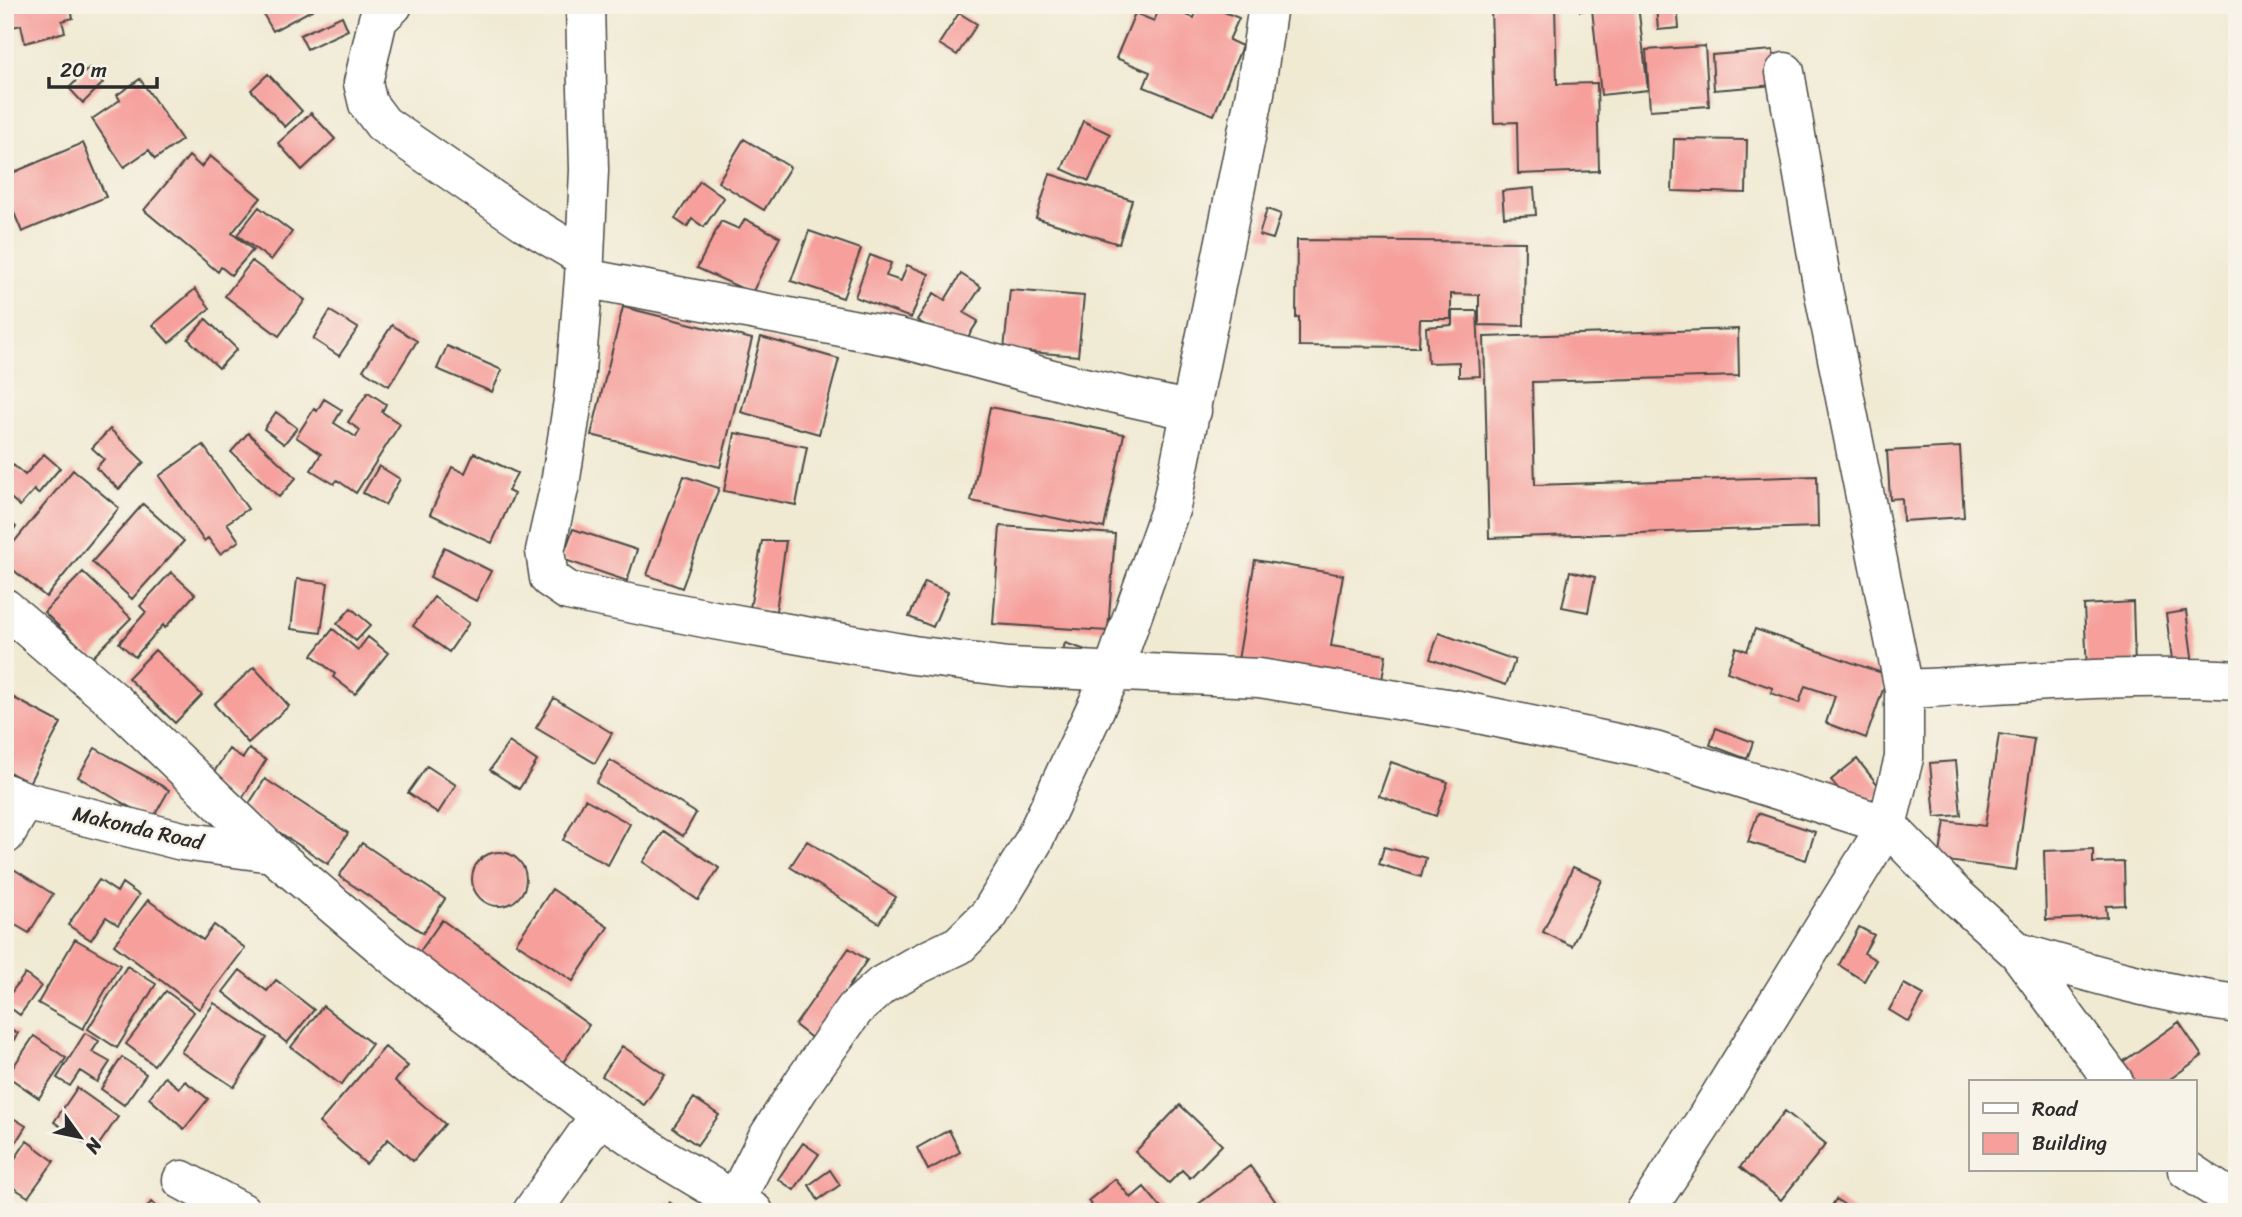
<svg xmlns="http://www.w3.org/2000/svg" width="2242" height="1217" font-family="Sriracha,sans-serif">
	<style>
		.building { fill: #f69f9b }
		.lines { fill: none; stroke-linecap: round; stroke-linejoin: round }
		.minor-casing { stroke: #494844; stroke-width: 41 }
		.minor { stroke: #fff; stroke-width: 38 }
		.labels { text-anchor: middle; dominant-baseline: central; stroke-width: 5; stroke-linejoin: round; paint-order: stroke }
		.street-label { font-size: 21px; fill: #2b2b2b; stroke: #f7f3e8 }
	</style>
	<rect width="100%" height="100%" fill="#f7f3e8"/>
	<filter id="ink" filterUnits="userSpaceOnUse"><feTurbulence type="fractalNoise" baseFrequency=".0143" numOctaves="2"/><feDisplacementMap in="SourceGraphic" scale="14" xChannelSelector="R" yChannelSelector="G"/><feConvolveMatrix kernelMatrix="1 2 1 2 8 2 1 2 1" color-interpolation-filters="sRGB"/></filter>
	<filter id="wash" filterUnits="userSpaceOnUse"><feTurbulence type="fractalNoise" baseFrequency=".00686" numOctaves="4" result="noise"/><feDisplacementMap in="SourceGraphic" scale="28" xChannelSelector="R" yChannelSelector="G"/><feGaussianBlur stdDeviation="1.57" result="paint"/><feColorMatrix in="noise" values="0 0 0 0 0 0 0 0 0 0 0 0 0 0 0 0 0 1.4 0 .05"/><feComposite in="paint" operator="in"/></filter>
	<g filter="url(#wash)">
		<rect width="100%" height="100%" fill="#f0ead3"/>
		<g id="blocks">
			<path class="building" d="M 5,5 L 70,5 L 73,18 L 62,21 L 65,32 L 25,43 L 21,25 L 5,29 Z
				M 125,5 L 142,5 L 142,7 L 125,9 Z
				M 258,5 L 321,5 L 273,31 Z
				M 1161,5 L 1194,18 L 1199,5 L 1207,5 L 1239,18 L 1229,40 L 1242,46 L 1214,115 L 1144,87 L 1150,72 L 1116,58 L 1135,13 L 1154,21 Z
				M 1491,5 L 1555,5 L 1557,84 L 1597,83 L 1599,171 L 1518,174 L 1517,122 L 1494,123 Z
				M 1580,5 L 1638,5 L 1648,90 L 1601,95 L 1592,9 L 1580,11 Z
				M 1656,5 L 1677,5 L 1679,28 L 1658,30 Z
				M 959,13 L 977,24 L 957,55 L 939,44 Z
				M 342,16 L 348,30 L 307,49 L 300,35 Z
				M 1705,46 L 1709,106 L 1650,110 L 1646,50 Z
				M 1773,50 L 1775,85 L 1714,90 L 1712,55 Z
				M 89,68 L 103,83 L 83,103 L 69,88 Z
				M 268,74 L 302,111 L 285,127 L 251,90 Z
				M 140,79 L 182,140 L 155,159 L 149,150 L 124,167 L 92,119 L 120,100 L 117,95 Z
				M 311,113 L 335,139 L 302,170 L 278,143 Z
				M 1083,121 L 1110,134 L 1089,181 L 1062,169 Z
				M 744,139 L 790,167 L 764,210 L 718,182 Z
				M 1674,139 L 1747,140 L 1746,193 L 1672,191 Z
				M 83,143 L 106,197 L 22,232 L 5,191 L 5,176 Z
				M 189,156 L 201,167 L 210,156 L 261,198 L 232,233 L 253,250 L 231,275 L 221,267 L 218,272 L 144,210 Z
				M 1050,174 L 1132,200 L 1119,244 L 1036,218 Z
				M 700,181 L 724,198 L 704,227 L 692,219 L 687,227 L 675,219 Z
				M 1534,188 L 1536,215 L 1504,217 L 1502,191 Z
				M 259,207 L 292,232 L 271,260 L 237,235 Z
				M 1267,209 L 1281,214 L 1273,239 L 1259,235 Z
				M 745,219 L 780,237 L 752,293 L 697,268 L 721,221 L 739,229 Z
				M 809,231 L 861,249 L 843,298 L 791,281 Z
				M 1297,240 L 1525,242 L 1524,326 L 1479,325 L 1479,295 L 1451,294 L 1451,319 L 1420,319 L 1419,347 L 1299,346 L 1299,317 L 1296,318 Z
				M 870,255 L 891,263 L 886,276 L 901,281 L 907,265 L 929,274 L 911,318 L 855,297 Z
				M 252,261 L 305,300 L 279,336 L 225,296 Z
				M 961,274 L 981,287 L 964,313 L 978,321 L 961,348 L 917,320 L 934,293 L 945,300 Z
				M 195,289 L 210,308 L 169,343 L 153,325 Z
				M 1010,290 L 1084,296 L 1078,356 L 1004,350 Z
				M 623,307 L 752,339 L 720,467 L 591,435 Z
				M 330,311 L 358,328 L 339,356 L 313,339 Z
				M 1452,311 L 1477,311 L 1480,376 L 1459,377 L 1459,362 L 1428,363 L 1426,327 L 1452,325 Z
				M 206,319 L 237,349 L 219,368 L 188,339 Z
				M 392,325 L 417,341 L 389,386 L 363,370 Z
				M 1738,329 L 1739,376 L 1532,382 L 1535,485 L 1817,476 L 1818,527 L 1489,538 L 1484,337 Z
				M 761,337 L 839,359 L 819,434 L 741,412 Z
				M 447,346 L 502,370 L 492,392 L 437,369 Z
				M 368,392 L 386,404 L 382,412 L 400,424 L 356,493 L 337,480 L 334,484 L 311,470 L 321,454 L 296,437 L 314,409 L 317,411 L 324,399 L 342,410 L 334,423 L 356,437 L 360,430 L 348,422 Z
				M 990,407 L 1124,434 L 1104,528 L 971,501 Z
				M 276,412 L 297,428 L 284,444 L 264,429 Z
				M 110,429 L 144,462 L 119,489 L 96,468 L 104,459 L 92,448 Z
				M 248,433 L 296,478 L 279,497 L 231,452 Z
				M 735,433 L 807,447 L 796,505 L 724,491 Z
				M 203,445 L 248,509 L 227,523 L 239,541 L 220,554 L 208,538 L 204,541 L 159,476 Z
				M 1960,447 L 1964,517 L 1903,521 L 1902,498 L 1890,499 L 1887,451 Z
				M 474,453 L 517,473 L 508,491 L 514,494 L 492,543 L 430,514 L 452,467 L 465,473 Z
				M 44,454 L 60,468 L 38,494 L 34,490 L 20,506 L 5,493 L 5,474 L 13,465 L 25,475 Z
				M 379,466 L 400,479 L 385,505 L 363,493 Z
				M 73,470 L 119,508 L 46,597 L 5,563 L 5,553 Z
				M 684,476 L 719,488 L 682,588 L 647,575 Z
				M 143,504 L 184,541 L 132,599 L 92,562 Z
				M 5,517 L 16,527 L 5,539 Z
				M 1000,526 L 1115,534 L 1108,631 L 993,624 Z
				M 573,529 L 637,550 L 627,581 L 562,559 Z
				M 762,541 L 786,541 L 776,611 L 750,608 Z
				M 444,547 L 491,571 L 476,601 L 430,577 Z
				M 1255,560 L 1343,575 L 1331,646 L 1386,655 L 1382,680 L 1238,660 Z
				M 1570,571 L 1595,577 L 1588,612 L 1562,607 Z
				M 83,572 L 131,618 L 92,658 L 44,612 Z
				M 171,572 L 195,594 L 165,628 L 163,625 L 135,657 L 119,643 L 146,612 L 140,606 Z
				M 297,579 L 328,583 L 321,633 L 291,629 Z
				M 925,582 L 948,592 L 933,627 L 909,617 Z
				M 434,597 L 469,623 L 449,652 L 413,626 Z
				M 2133,602 L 2135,668 L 2087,671 L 2084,605 Z
				M 351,608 L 371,625 L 356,641 L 337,624 Z
				M 2186,611 L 2193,664 L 2173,667 L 2166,614 Z
				M 333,629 L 358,650 L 368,637 L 388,653 L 355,694 L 333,677 L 335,674 L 312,655 Z
				M 1755,629 L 1888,675 L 1866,738 L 1826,723 L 1835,696 L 1805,686 L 1799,703 L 1771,693 L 1773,688 L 1727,672 L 1736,647 L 1747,651 Z
				M 1439,633 L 1515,660 L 1506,685 L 1430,659 Z
				M 1065,643 L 1089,651 L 1083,667 L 1060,660 Z
				M 155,650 L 202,695 L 175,723 L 128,678 Z
				M 254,667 L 289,706 L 248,743 L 214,704 Z
				M 14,698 L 61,723 L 29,783 L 5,770 L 5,714 Z
				M 554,698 L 612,733 L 595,763 L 536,728 Z
				M 1716,728 L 1753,742 L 1747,759 L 1710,745 Z
				M 1999,734 L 2034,739 L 2016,870 L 1939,860 L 1945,821 L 1985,826 Z
				M 509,742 L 537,761 L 519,789 L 490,770 Z
				M 95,748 L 169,790 L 152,820 L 78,777 Z
				M 229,749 L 243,758 L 249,749 L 266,760 L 240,802 L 208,781 Z
				M 1857,759 L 1883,791 L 1857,812 L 1831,780 Z
				M 610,760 L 696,813 L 683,836 L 596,783 Z
				M 1956,761 L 1961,815 L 1935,817 L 1930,763 Z
				M 1391,762 L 1448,782 L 1436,816 L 1379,796 Z
				M 427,766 L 456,785 L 438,813 L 408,793 Z
				M 265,779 L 348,833 L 328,864 L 245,810 Z
				M 585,799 L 630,824 L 608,865 L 563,840 Z
				M 1758,813 L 1815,832 L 1806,860 L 1748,842 Z
				M 664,831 L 719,868 L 698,900 L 643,862 Z
				M 807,841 L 896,897 L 879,923 L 790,867 Z
				M 362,843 L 445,899 L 423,933 L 339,876 Z
				M 1384,847 L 1426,858 L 1421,877 L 1379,864 Z
				M 2093,849 L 2093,863 L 2124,862 L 2125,905 L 2106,906 L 2107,917 L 2046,920 L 2044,851 Z
				M472 879a27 27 0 1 1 54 0a27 27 0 1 1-54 0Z
				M 1573,867 L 1602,880 L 1572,946 L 1543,932 Z
				M 12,868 L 53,894 L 29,933 L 5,919 L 5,879 Z
				M 99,880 L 117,892 L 122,883 L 139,895 L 118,925 L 106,917 L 91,940 L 68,925 Z
				M 552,889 L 608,927 L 573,981 L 516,943 Z
				M 148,900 L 203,940 L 214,925 L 245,948 L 199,1009 L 114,945 Z
				M 442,920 L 589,1025 L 561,1065 L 414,960 Z
				M 1859,927 L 1874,935 L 1864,953 L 1876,960 L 1864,981 L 1839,965 Z
				M 75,939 L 120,965 L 83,1029 L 38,1003 Z
				M 849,948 L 867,960 L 813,1039 L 795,1025 Z
				M 127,966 L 156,984 L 117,1048 L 88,1029 Z
				M 240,970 L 267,991 L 276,980 L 314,1010 L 287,1043 L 223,992 Z
				M 25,974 L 41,986 L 20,1015 L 5,1004 L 5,1001 Z
				M 1904,984 L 1924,995 L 1909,1022 L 1889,1010 Z
				M 166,991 L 194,1012 L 154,1065 L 126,1044 Z
				M 214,1003 L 267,1038 L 234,1087 L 181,1052 Z
				M 323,1006 L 372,1044 L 341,1085 L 291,1047 Z
				M 2179,1022 L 2202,1056 L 2166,1082 L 2129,1082 L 2117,1066 Z
				M 5,1026 L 18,1033 L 5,1055 Z
				M 85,1033 L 99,1041 L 92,1052 L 110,1062 L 97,1082 L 80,1071 L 70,1086 L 57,1078 Z
				M 34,1036 L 66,1058 L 39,1098 L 7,1076 Z
				M 622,1046 L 665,1075 L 644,1105 L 602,1076 Z
				M 385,1047 L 408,1066 L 395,1081 L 445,1124 L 413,1161 L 388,1139 L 366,1164 L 319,1123 Z
				M 122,1057 L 146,1074 L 124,1105 L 101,1089 Z
				M 165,1077 L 179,1088 L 185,1081 L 208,1099 L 184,1129 L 149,1098 Z
				M 77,1088 L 118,1117 L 95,1150 L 54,1122 Z
				M 694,1098 L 719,1115 L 697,1145 L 673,1128 Z
				M 1180,1105 L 1222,1145 L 1190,1178 L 1182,1170 L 1169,1183 L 1135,1152 Z
				M 1785,1111 L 1826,1144 L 1781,1200 L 1740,1167 Z
				M 5,1113 L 26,1126 L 5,1159 Z
				M 949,1130 L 960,1152 L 928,1170 L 917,1148 Z
				M 27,1141 L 54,1161 L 28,1197 L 5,1182 L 5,1173 Z
				M 803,1143 L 819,1154 L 794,1190 L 778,1179 Z
				M 1250,1166 L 1283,1212 L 1202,1212 L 1197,1205 Z
				M 830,1170 L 840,1185 L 818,1200 L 809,1185 Z
				M 1115,1179 L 1131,1198 L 1144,1187 L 1163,1210 L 1161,1212 L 1097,1212 L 1088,1201 Z
				M 1836,1199 L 1855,1212 L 1828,1212 Z
				M 151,1202 L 164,1212 L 144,1212 Z
				M 669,1202 L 685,1212 L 663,1212 Z"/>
		</g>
	</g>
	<g filter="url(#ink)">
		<use href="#blocks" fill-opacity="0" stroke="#494844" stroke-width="2"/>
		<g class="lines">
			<g class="minor-casing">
				<path id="minor" d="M 393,5 L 378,19 L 363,83 L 368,104 L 383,124 L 525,222 L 585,258
					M 585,5 L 589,170 L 584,278 L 574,394 L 560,484 L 545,551 L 549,578 L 568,591 L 714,620 L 913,655 L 1009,667 L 1259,678 L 1459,710 L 1655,751 L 1887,825 L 1955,895 L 2018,952 L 2114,1082
					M 584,278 L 899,338 L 1075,385 L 1192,411
					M 5,608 L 115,702 L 272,853 L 397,959 L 600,1115 L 654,1152 L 754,1212
					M 1904,689 C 2013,684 2129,673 2237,680
					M 5,793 L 25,801 L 182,841 L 272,853
					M 5,835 L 25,801
					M 2018,952 C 2090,973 2162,994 2237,1004
					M 2187,1170 L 2237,1203
					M 182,1180 L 242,1212
					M 736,1199 L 766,1140 L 804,1081 L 855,1009 L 882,985 L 913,967 L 959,945 L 989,915 L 1033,842 L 1113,671 L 1171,507 L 1255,93 L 1268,5
					M 532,1212 L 600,1115
					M 1645,1212 L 1702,1125 L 1887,825 L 1904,758 L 1904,689 L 1823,289 L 1785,72"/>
			</g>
			<use href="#minor" class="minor"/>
		</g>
	</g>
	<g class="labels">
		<g class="street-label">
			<text transform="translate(138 828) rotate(13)">Makonda Road</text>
		</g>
	</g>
	<rect width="2242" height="1217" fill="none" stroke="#f7f3e8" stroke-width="28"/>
	<rect x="1969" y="1080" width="228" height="91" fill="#f7f3e8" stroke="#a5a39c" stroke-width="2"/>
	<rect x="1983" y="1103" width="35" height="10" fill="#ffffff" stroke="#a5a39c" stroke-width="2"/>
	<text x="2032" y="1116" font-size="21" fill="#2b2b2b">Road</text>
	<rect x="1983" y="1133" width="35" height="21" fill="#f69f9b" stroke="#a5a39c" stroke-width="2"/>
	<text x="2032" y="1150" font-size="21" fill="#2b2b2b">Building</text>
	<g transform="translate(80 1137) rotate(123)" stroke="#f7f3e8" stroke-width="5" paint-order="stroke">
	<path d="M0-5L12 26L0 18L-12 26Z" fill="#2b2b2b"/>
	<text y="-10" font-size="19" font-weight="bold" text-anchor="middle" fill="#2b2b2b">N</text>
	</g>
	<path d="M49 77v10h108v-10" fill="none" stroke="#2b2b2b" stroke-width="3.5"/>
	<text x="60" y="77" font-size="21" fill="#2b2b2b" stroke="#f7f3e8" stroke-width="5" paint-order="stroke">20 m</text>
</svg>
